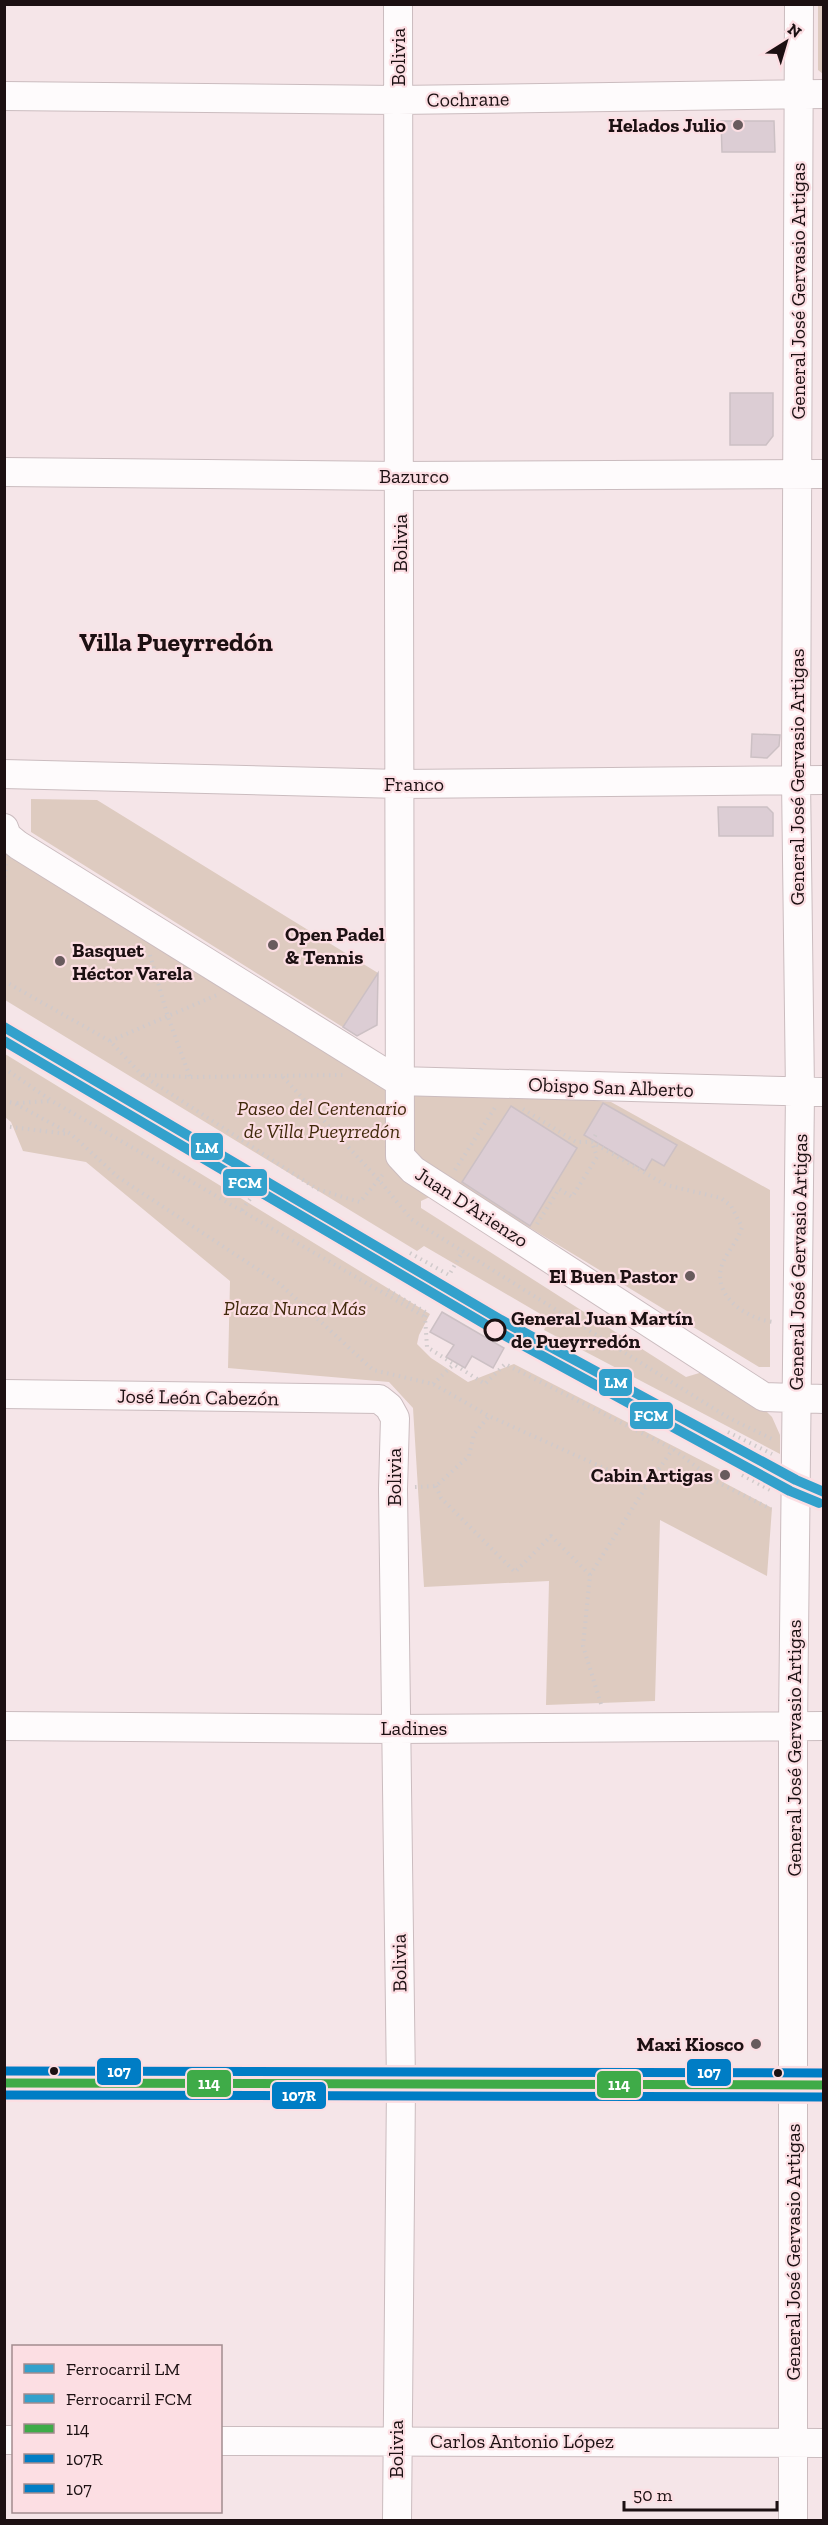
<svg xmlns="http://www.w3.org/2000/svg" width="828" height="2525" font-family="'Zilla Slab',serif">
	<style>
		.green { fill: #decbc0 }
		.building { fill: #dccdd4; stroke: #ccc0c4; stroke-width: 1.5 }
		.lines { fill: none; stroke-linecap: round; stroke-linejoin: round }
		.minor-casing { stroke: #cbbcbf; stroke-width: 30 }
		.path { stroke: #d0cacb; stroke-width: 4; stroke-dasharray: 1.5 4.5; stroke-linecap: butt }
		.minor { stroke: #fefbfc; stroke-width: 28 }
		.bus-1-casing { stroke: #fcdee3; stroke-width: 14 }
		.bus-2-casing { stroke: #fcdee3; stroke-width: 14 }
		.bus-3-casing { stroke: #fcdee3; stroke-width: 14 }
		.bus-1 { stroke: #3fab48; stroke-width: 9 }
		.bus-2 { stroke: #007dc5; stroke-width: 9 }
		.bus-3 { stroke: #007dc5; stroke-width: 9 }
		.rail-1-casing { stroke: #fcdee3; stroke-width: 15 }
		.rail-2-casing { stroke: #fcdee3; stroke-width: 15 }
		.rail-1 { stroke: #33a1cc; stroke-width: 10 }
		.rail-2 { stroke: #33a1cc; stroke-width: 10 }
		.poi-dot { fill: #685b5d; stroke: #fcdee3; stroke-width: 2 }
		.stop-dot { fill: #fcdee3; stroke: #1c1012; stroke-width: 3 }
		.bus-dot { fill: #1c1012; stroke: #fcdee3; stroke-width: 2 }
		.labels { text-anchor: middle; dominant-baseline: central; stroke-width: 4.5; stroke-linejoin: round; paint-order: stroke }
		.street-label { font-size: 20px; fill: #1c1012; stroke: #fcdee3 }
		.poi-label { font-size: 20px; font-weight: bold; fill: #1c1012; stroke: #fcdee3; text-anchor: end }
		.park-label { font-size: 20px; font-style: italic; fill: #40290b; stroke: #fcdee3 }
		.stop-label { font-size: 20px; font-weight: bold; fill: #1c1012; stroke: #fcdee3; text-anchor: start }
		.district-label { font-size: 26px; font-weight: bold; fill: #1c1012; stroke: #fcdee3 }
		.line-badge { stroke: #fcdee3; stroke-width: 2 }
		.badge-label { font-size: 16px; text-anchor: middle; font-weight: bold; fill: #fff }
	</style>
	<rect width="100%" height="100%" fill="#f5e5e8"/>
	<path class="green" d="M 818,5 L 823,5 L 823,74 L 818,70 Z
		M 31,799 L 97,800 L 378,973 L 377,1025 L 357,1036 L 31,832 Z
		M 5,852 L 385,1085 L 434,1195 L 421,1201 L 421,1208 L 686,1377 L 706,1371 L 764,1409 L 772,1417 L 780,1435 L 780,1454 L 544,1330 L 549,1319 L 424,1246 L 417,1251 L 5,1000 Z
		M 5,1054 L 430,1314 L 419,1335 L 417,1344 L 431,1358 L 468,1382 L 514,1364 L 720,1470 L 721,1481 L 772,1508 L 767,1576 L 660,1520 L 655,1701 L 546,1705 L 549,1581 L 424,1587 L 413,1408 L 389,1382 L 228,1368 L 230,1281 L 86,1162 L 23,1151 L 11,1122 L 5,1117 Z
		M 407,1093 L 515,1094 L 611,1102 L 770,1190 L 770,1367 L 759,1367 L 458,1184 L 456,1186 L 410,1150 Z"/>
	<path class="building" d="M 721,121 L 774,121 L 775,152 L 722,152 Z
		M 730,393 L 773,393 L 773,436 L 766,445 L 730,445 Z
		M 752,734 L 780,735 L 779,746 L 767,758 L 751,757 Z
		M 718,807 L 767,807 L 773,813 L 773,836 L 719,836 Z
		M 378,973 L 377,1025 L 357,1036 L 343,1027 Z
		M 603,1103 L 677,1145 L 664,1166 L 652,1159 L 645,1171 L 584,1135 Z
		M 511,1106 L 577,1148 L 530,1226 L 462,1182 Z
		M 442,1312 L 504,1348 L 493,1368 L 472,1356 L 465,1368 L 446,1357 L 454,1345 L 430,1332 Z"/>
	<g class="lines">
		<g class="minor-casing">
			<path id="minor" d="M 398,4 L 400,1156 L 413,1170 L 764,1397 L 824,1399
				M 4,96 L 397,100 L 824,94
				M 4,472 L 400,476 L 824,474
				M 4,774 L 400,784 L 824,780
				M 4,828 L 7,836 L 18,845 L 398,1081
				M 398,1081 L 824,1092
				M 4,1394 L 379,1399 L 389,1407 L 395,1418 L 393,1489 L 401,2085 L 397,2520
				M 4,1726 L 397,1729 L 824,1726
				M 4,2083 L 824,2085
				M 4,2440 L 14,2440
				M 220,2441 L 824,2443
				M 793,2520 L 793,1726 L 800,1092 L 796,780 L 799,4"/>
		</g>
		<path class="path" d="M 4,889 L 6,864
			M 150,955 L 168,1017 L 190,1077
			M 4,981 L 110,1041 L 142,1075 L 317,1189 L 360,1202 L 385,1172
			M 110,1041 L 217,995
			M 4,1068 L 52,1101 L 425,1317
			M 143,1075 L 190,1077 L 343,1075
			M 283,1077 L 379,1180 L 411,1219 L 729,1418 L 772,1439
			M 4,1101 L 14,1103 L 71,1134 L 118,1177 L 280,1284 L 373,1370 L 433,1384 L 489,1416 L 646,1487 L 673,1449
			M 17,1103 L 51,1101
			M 523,1109 L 576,1142 L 592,1142 L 666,1185 L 721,1198 L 731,1206 L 742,1227 C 738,1242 725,1253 721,1268 C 714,1298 748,1319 773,1322
			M 4,1126 L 67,1134
			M 455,1170 L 496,1106
			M 242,1210 L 250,1199
			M 537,1224 L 559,1189 L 572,1197 L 597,1157 L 592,1142 L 597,1132
			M 410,1253 L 449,1275 L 463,1251
			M 388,1290 L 427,1313 L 425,1317 L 427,1347 L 485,1384 L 505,1364 L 673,1449 L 715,1481 L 771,1509
			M 433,1384 L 454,1364
			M 728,1432 L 772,1454
			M 742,1475 L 772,1491
			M 436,1486 L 441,1498 L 515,1572 L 551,1536 L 590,1575
			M 415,1487 L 436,1486 L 469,1456 L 474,1434 L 489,1416
			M 601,1704 L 583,1646 L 590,1575 L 646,1487"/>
		<use href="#minor" class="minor"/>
		<g class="bus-1-casing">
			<path id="bus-1" d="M 4,2083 L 824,2085"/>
		</g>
		<g class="bus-2-casing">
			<path id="bus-2" d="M 4,2095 L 824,2097"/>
		</g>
		<g class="bus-3-casing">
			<path id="bus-3" d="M 4,2071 L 824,2073"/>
		</g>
		<use href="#bus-1" class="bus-1"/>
		<use href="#bus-2" class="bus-2"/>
		<use href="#bus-3" class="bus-3"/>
		<g class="rail-1-casing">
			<path id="rail-1" d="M 4,1027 L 501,1320 L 796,1480 L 824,1492"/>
		</g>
		<g class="rail-2-casing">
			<path id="rail-2" d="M 4,1041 L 495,1330 L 790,1491 L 819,1503"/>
		</g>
		<use href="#rail-1" class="rail-1"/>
		<use href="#rail-2" class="rail-2"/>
	</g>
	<g class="poi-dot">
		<circle cx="738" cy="125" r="6"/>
		<circle cx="273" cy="945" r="6"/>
		<circle cx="60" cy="961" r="6"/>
		<circle cx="690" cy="1276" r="6"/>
		<circle cx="725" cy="1475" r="6"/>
		<circle cx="756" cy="2044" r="6"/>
	</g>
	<circle class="stop-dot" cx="495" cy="1330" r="10"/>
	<g class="bus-dot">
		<circle cx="54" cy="2071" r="5"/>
		<circle cx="778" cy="2073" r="5"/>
	</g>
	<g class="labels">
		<g class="street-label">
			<text transform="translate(398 57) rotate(-90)">Bolivia</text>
			<text transform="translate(468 99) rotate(-1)">Cochrane</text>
			<text transform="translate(798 291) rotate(-90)">General José Gervasio Artigas</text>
			<text x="414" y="476">Bazurco</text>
			<text transform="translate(400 543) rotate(-90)">Bolivia</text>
			<text transform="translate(797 777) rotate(-90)">General José Gervasio Artigas</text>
			<text x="414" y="784">Franco</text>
			<text transform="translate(611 1087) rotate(2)">Obispo San Alberto</text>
			<text transform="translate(472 1207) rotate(33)">Juan D’Arienzo</text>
			<text transform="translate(798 1262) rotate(-89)">General José Gervasio Artigas</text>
			<text transform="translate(198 1397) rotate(1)">José León Cabezón</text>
			<text transform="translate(394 1477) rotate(-90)">Bolivia</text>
			<text x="414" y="1728">Ladines</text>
			<text transform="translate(794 1748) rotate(-90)">General José Gervasio Artigas</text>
			<text transform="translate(399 1963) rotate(-91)">Bolivia</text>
			<text transform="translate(793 2252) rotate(-90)">General José Gervasio Artigas</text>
			<text x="522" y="2441">Carlos Antonio López</text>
			<text transform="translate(396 2449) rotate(-90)">Bolivia</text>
		</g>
		<g class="poi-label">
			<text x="726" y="125">Helados Julio</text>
			<text x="285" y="934" text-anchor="start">Open Padel<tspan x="285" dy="23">&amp; Tennis</tspan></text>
			<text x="72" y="950" text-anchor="start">Basquet<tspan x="72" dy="23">Héctor Varela</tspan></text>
			<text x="678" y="1276">El Buen Pastor</text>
			<text x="713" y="1475">Cabin Artigas</text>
			<text x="744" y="2044">Maxi Kiosco</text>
		</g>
		<g class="park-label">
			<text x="322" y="1108">Paseo del Centenario<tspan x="322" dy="23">de Villa Pueyrredón</tspan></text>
			<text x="295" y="1308">Plaza Nunca Más</text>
		</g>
		<g class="stop-label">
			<text x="511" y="1318">General Juan Martín<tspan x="511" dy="23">de Pueyrredón</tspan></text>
		</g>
		<g class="district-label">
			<text x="176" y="642">Villa Pueyrredón</text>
		</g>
	</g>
	<g class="line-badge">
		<rect x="190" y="1132" width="34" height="29" rx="6" fill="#33a1cc"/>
		<rect x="222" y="1168" width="46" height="29" rx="6" fill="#33a1cc"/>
		<rect x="598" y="1368" width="35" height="29" rx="6" fill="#33a1cc"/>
		<rect x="629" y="1401" width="45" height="29" rx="6" fill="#33a1cc"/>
		<rect x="96" y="2057" width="46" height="29" rx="6" fill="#007dc5"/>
		<rect x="686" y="2058" width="46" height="29" rx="6" fill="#007dc5"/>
		<rect x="186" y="2069" width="46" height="29" rx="6" fill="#3fab48"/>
		<rect x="596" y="2070" width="46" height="29" rx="6" fill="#3fab48"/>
		<rect x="271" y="2081" width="56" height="29" rx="6" fill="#007dc5"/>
	</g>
	<g class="badge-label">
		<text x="207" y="1153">LM</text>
		<text x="245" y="1188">FCM</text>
		<text x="616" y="1388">LM</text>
		<text x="651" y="1421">FCM</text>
		<text x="119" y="2077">107</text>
		<text x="709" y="2078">107</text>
		<text x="209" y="2089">114</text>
		<text x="619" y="2090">114</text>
		<text x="299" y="2101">107R</text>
	</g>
	<rect width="828" height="2525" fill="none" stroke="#1c1012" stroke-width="12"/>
	<rect x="12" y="2345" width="210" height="168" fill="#fcdee3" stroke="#a28c8f" stroke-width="1.5"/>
	<rect x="24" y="2364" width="30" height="9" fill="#33a1cc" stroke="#a28c8f" stroke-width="1.5"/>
	<text x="66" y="2375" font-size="18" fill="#1c1012">Ferrocarril LM</text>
	<rect x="24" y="2394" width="30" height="9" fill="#33a1cc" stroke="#a28c8f" stroke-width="1.5"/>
	<text x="66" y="2405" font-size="18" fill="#1c1012">Ferrocarril FCM</text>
	<rect x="24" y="2424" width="30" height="9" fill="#3fab48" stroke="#a28c8f" stroke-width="1.5"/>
	<text x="66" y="2435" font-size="18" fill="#1c1012">114</text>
	<rect x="24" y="2454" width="30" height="9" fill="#007dc5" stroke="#a28c8f" stroke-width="1.5"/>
	<text x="66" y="2465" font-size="18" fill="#1c1012">107R</text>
	<rect x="24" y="2484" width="30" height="9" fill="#007dc5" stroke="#a28c8f" stroke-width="1.5"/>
	<text x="66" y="2495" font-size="18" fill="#1c1012">107</text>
	<g transform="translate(786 42) rotate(37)" stroke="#fcdee3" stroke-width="4.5" paint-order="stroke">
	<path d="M0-4.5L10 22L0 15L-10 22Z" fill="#1c1012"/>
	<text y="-9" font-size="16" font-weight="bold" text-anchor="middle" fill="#1c1012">N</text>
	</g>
	<path d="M624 2501v9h153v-9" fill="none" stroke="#1c1012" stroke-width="3"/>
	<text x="633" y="2501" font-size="18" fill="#1c1012" stroke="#fcdee3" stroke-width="4.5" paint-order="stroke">50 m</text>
</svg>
